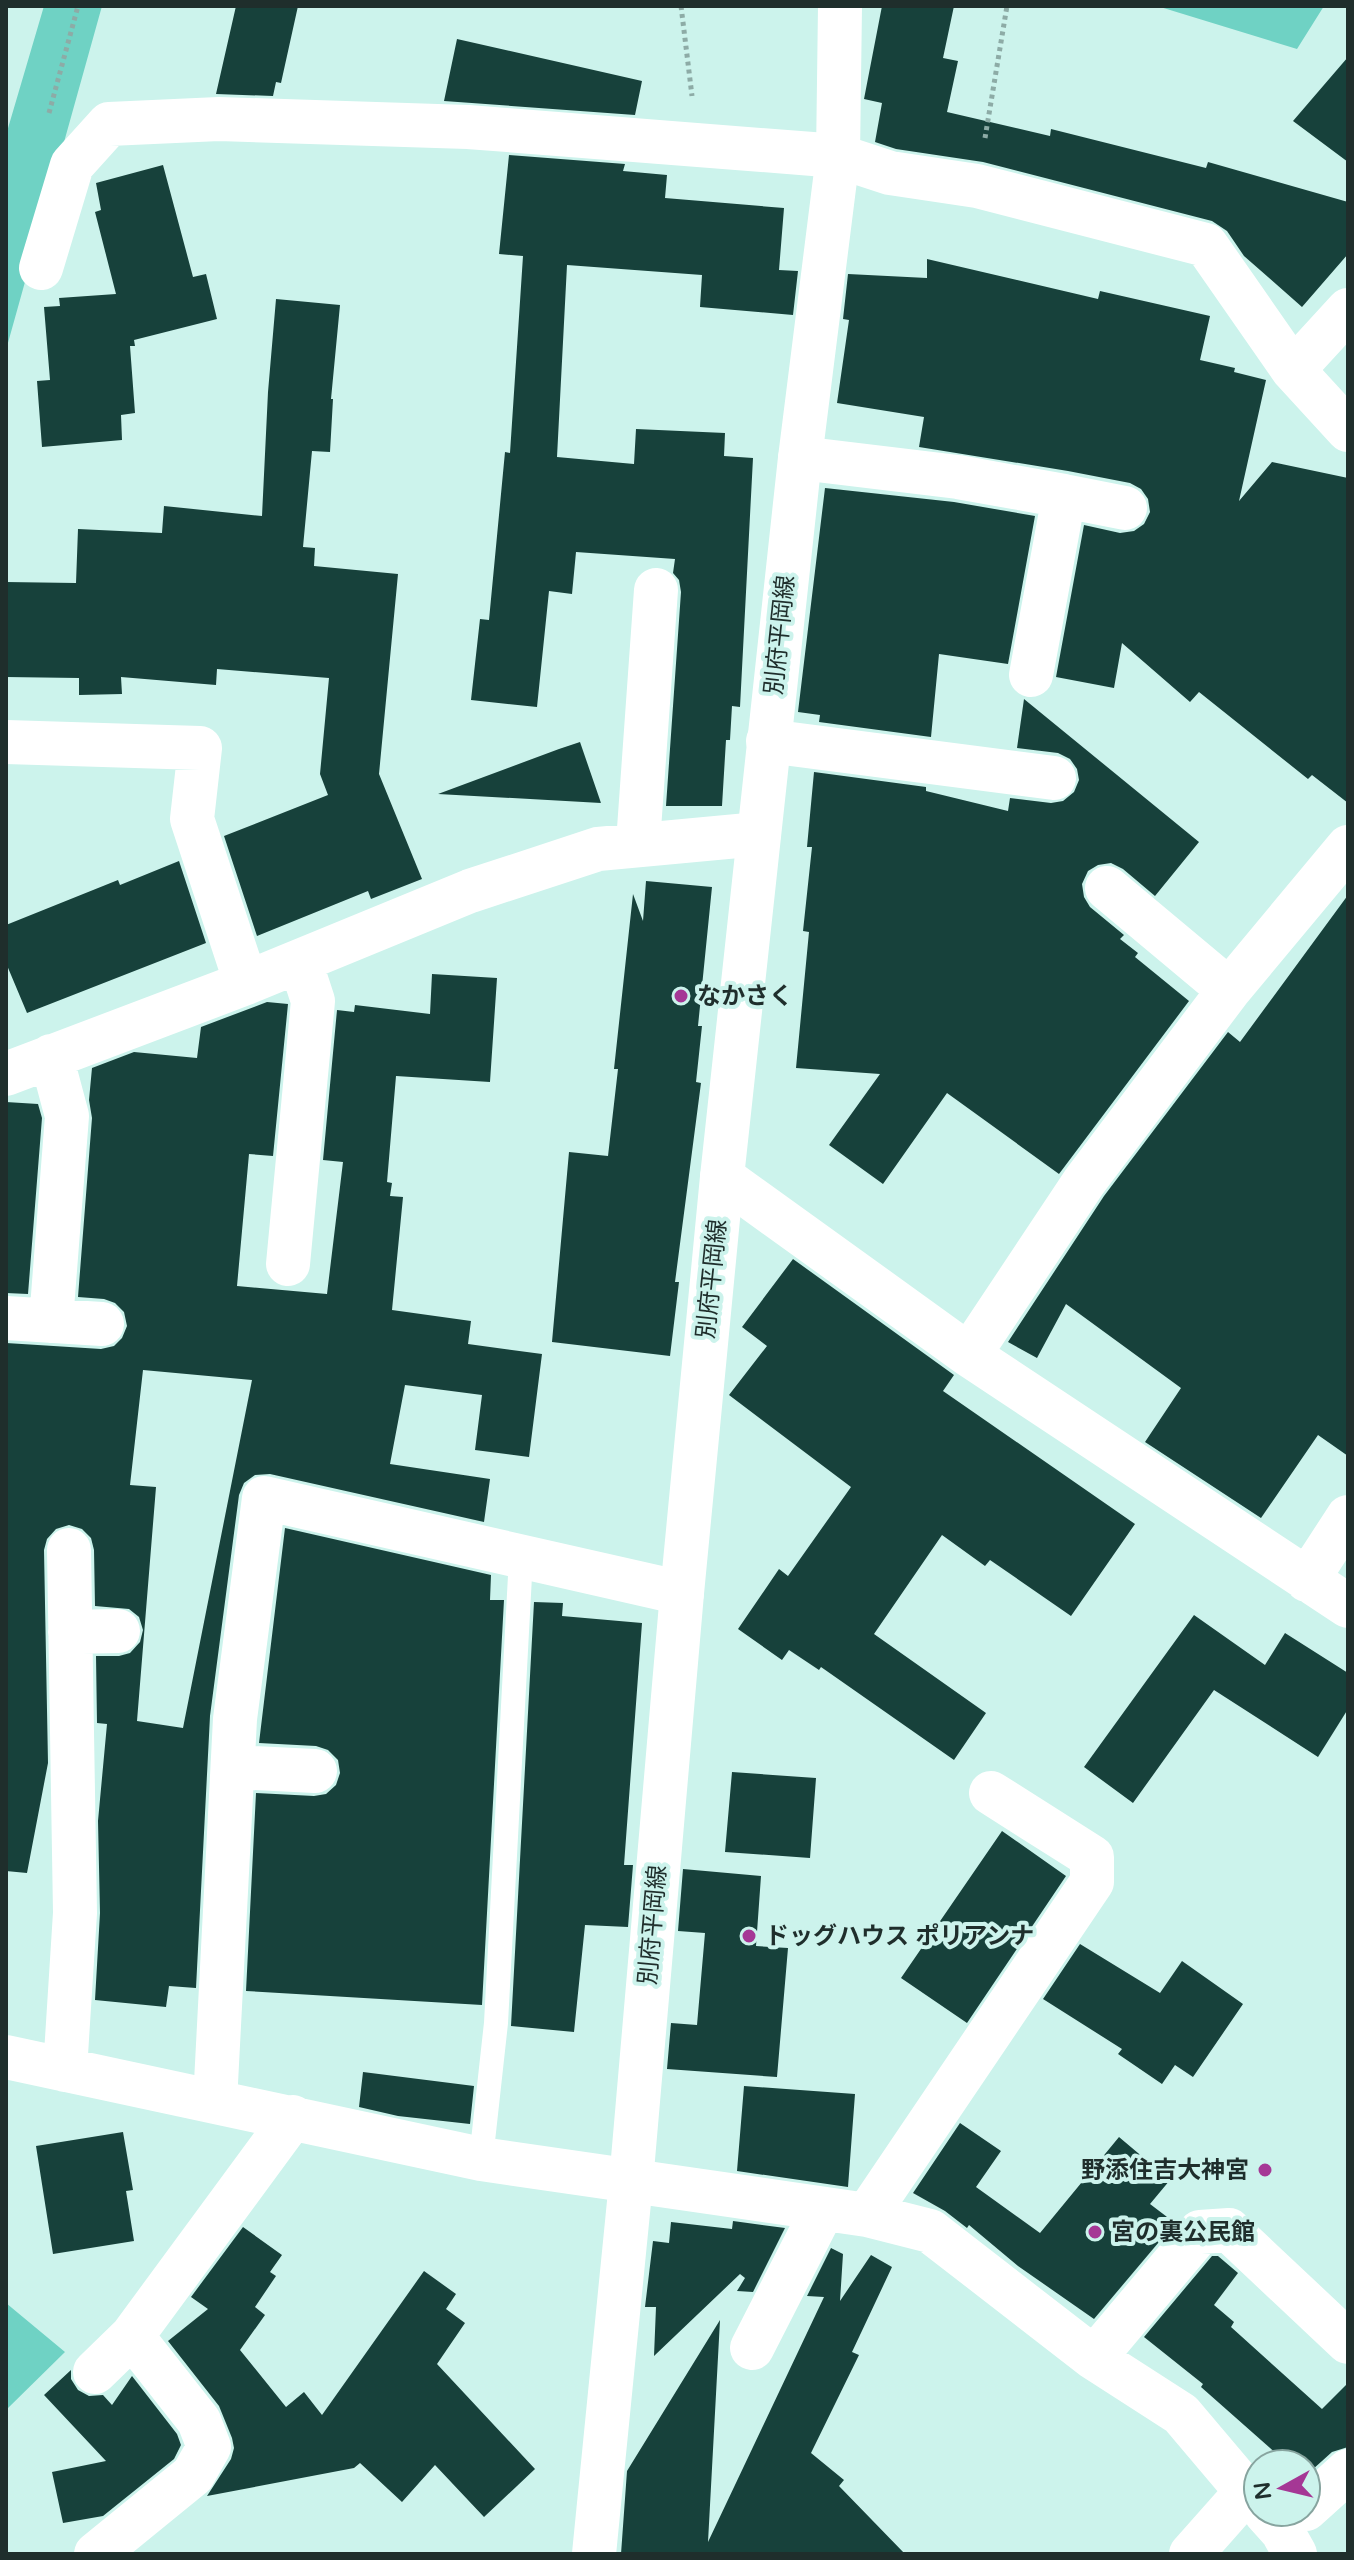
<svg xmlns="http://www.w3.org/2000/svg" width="1354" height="2560" font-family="'Varela Round','Noto Sans JP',sans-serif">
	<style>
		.green { fill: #6fd2c4 }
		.building { fill: #17413b; fill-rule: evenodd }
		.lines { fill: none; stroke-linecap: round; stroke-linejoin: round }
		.path { stroke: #8daba6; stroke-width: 5; stroke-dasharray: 4 4; stroke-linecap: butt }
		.service { stroke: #fff; stroke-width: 24 }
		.minor { stroke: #fff; stroke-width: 44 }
		.secondary { stroke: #fff; stroke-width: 44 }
		.poi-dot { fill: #a53795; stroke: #ccf3ec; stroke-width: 3 }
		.labels { text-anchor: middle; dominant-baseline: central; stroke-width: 8; stroke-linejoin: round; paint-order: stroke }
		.street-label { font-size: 24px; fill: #1f2e2c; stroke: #ccf3ec }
		.poi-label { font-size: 24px; font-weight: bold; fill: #1f2e2c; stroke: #ccf3ec; text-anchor: start }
	</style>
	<rect width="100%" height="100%" fill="#ccf3ec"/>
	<path class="green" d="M 44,6 L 102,6 L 6,350 L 6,135 Z
		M 1157,6 L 1324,6 L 1297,49 Z
		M 6,2303 L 65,2352 L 6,2410 Z"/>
	<path class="building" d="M 236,6 L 298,6 L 281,83 L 276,82 L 273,96 L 216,94 Z
		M 882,6 L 954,6 L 943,58 L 958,61 L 947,112 L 1050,136 L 1051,129 L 1206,168 L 1208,162 L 1348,202 L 1348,254 L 1302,307 L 1244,256 L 1227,231 L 1212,221 L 983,162 L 896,149 L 875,142 L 882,103 L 864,99 Z
		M 457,39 L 642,81 L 635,115 L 444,101 Z
		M 1348,57 L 1348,162 L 1293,121 Z
		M 509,155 L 625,164 L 623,171 L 667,175 L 665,198 L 784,208 L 779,270 L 798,271 L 793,315 L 700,307 L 702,275 L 567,265 L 557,457 L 634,464 L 636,429 L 725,433 L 724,456 L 753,458 L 740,707 L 732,706 L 730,740 L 726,740 L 722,806 L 666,806 L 681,592 L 679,580 L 673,573 L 675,559 L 576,552 L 572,594 L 549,591 L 537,707 L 471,700 L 480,619 L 489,620 L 505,452 L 510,453 L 523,256 L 499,254 Z
		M 163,165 L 193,277 L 206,274 L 217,319 L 134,340 L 135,346 L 130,346 L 135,413 L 121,415 L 122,440 L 42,447 L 37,381 L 50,380 L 44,307 L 60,306 L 59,298 L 116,294 L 95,212 L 101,210 L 96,183 Z
		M 927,259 L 1098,299 L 1100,291 L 1210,316 L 1200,360 L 1235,368 L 1234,372 L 1266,380 L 1239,501 L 1272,462 L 1348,478 L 1348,803 L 1312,775 L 1308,779 L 1199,692 L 1190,702 L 1122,643 L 1114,688 L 1056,677 L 1084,525 L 1120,533 L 1134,531 L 1144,524 L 1150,512 L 1148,499 L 1141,489 L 1130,483 L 1068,471 L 919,447 L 924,417 L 837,403 L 849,320 L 843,319 L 848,274 L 927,278 Z
		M 276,299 L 340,305 L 331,399 L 333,399 L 330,452 L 312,451 L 303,547 L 315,548 L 314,566 L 398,574 L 379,774 L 422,879 L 371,899 L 368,891 L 257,936 L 224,836 L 328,795 L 320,774 L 329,678 L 217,669 L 216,685 L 121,677 L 122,694 L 79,695 L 79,678 L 6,677 L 6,582 L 76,583 L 78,529 L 162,533 L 164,506 L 262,516 L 268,392 Z
		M 825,488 L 954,502 L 1035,516 L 1008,664 L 939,654 L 931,737 L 819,722 L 820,715 L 798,712 Z
		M 1024,699 L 1199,842 L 1155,896 L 1123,869 L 1111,863 L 1098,865 L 1088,871 L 1082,884 L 1084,897 L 1090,907 L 1124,935 L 1120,939 L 1138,953 L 1135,957 L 1189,1001 L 1059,1174 L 947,1093 L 883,1184 L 829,1145 L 880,1074 L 796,1068 L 809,932 L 803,931 L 812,847 L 807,847 L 814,772 L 926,787 L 926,791 L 1008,811 L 1010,798 L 1051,803 L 1063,801 L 1074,792 L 1079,780 L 1077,769 L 1070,759 L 1058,753 L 1017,748 Z
		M 580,742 L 601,803 L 438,794 L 559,749 Z
		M 179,861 L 206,943 L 27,1013 L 6,963 L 6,925 L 118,880 L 120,885 Z
		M 646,881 L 712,887 L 698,1026 L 702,1026 L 696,1082 L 701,1083 L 675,1282 L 679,1282 L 670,1356 L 552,1342 L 569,1152 L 608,1156 L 618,1069 L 614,1069 L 633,894 L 643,921 Z
		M 1348,895 L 1348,1456 L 1318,1435 L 1261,1518 L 1145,1442 L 1181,1388 L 1066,1304 L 1037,1358 L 1008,1342 L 1104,1196 L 1228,1032 L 1240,1042 Z
		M 432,974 L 497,978 L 490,1082 L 396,1076 L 387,1182 L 392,1183 L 390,1196 L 403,1197 L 392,1310 L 471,1321 L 468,1344 L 542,1354 L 529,1457 L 475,1450 L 482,1395 L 405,1385 L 390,1464 L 490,1479 L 484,1522 L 270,1474 L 255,1475 L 244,1483 L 239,1495 L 210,1716 L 196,1988 L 169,1986 L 166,2007 L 95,2000 L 100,1913 L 98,1821 L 107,1724 L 97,1723 L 96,1656 L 119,1656 L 130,1653 L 140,1642 L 143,1630 L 139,1617 L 129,1609 L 95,1606 L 94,1550 L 91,1538 L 82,1529 L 69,1525 L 56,1529 L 47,1539 L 44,1550 L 48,1763 L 27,1873 L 6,1871 L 6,1343 L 101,1349 L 114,1346 L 122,1338 L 127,1326 L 124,1312 L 115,1303 L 104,1299 L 78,1297 L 92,1118 L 89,1100 L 92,1068 L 134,1052 L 197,1058 L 201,1027 L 267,1002 L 288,1004 L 273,1156 L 249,1154 L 237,1286 L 327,1294 L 343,1162 L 323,1160 L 337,1010 L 354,1012 L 355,1005 L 430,1014 ZM 143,1370 L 252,1380 L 183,1728 L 137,1721 L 156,1487 L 130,1485 Z
		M 6,1102 L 38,1104 L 42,1118 L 28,1294 L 6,1293 Z
		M 793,1259 L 954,1375 L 943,1391 L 1135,1524 L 1071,1616 L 990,1560 L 985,1566 L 942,1535 L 874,1634 L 986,1713 L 954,1760 L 821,1667 L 819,1670 L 789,1650 L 782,1660 L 738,1629 L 779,1569 L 788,1576 L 851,1487 L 729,1395 L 767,1346 L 742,1327 Z
		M 285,1528 L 491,1575 L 490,1600 L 504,1600 L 482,2005 L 246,1991 L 256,1793 L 314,1796 L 326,1794 L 336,1785 L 340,1773 L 338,1760 L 328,1750 L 316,1746 L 259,1743 Z
		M 534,1602 L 563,1603 L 562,1616 L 642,1623 L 624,1865 L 633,1865 L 628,1927 L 585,1925 L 574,2032 L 511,2026 Z
		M 1194,1615 L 1265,1665 L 1285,1633 L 1348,1673 L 1348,1709 L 1318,1757 L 1214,1690 L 1133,1803 L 1084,1767 Z
		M 732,1772 L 816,1778 L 810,1858 L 725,1852 Z
		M 1002,1831 L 1066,1876 L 967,2023 L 901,1978 Z
		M 683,1869 L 761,1876 L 756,1946 L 788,1948 L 777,2077 L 667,2069 L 671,2023 L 697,2025 L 705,1933 L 678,1931 Z
		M 1080,1944 L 1160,1993 L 1182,1961 L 1243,2004 L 1193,2077 L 1175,2065 L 1162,2084 L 1118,2054 L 1122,2049 L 1043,1999 Z
		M 363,2072 L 474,2086 L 470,2124 L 398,2116 L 359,2107 Z
		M 744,2086 L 855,2094 L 848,2187 L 737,2171 Z
		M 960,2123 L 1001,2151 L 976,2187 L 1040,2233 L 1119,2137 L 1170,2180 L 1150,2204 L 1175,2223 L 1094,2319 L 1018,2266 L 969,2225 L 967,2228 L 945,2211 L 913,2193 Z
		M 123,2132 L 133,2190 L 126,2191 L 134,2241 L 53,2254 L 36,2146 Z
		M 733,2221 L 785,2228 L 753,2292 L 737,2291 L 745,2278 L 740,2274 L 654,2356 L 656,2307 L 645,2307 L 653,2241 L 669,2243 L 671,2222 L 732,2229 Z
		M 243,2227 L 282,2255 L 270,2272 L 276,2276 L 255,2307 L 265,2315 L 240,2350 L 286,2407 L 304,2392 L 322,2415 L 424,2271 L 456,2294 L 446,2309 L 465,2323 L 437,2364 L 535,2469 L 484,2517 L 435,2465 L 402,2502 L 360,2463 L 354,2468 L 207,2496 L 231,2459 L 234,2448 L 232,2438 L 219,2406 L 168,2341 L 208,2309 L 191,2297 Z
		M 831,2248 L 843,2254 L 840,2301 L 871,2255 L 892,2267 L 852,2352 L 859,2355 L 811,2453 L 844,2480 L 839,2486 L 905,2554 L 621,2554 L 627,2471 L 720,2320 L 708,2542 L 824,2297 L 807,2296 Z
		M 1212,2256 L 1218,2256 L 1238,2273 L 1214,2305 L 1234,2322 L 1231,2327 L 1322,2409 L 1348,2383 L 1348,2447 L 1332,2452 L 1312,2470 L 1306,2464 L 1288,2464 L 1201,2387 L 1203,2384 L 1144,2337 Z
		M 71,2370 L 71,2379 L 78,2390 L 89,2396 L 103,2395 L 112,2405 L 132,2376 L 177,2434 L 181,2445 L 174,2459 L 103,2516 L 63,2523 L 52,2472 L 106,2461 L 44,2395 Z"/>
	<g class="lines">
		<path class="path" d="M 681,6 L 692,96
			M 49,113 L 78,6
			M 985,138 L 1007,6"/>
		<path class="service" d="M 481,2159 L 496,2023 L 521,1557"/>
		<path class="minor" d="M 41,268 L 72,165 L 109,124 L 219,119 L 468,127 L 838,156 L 890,173 L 977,186 L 1206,245 L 1293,370 L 1348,430
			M 1293,370 L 1348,310
			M 800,458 L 958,477 L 1064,496 L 1031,675
			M 1064,496 L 1125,508
			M 768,741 L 1054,778
			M 6,742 L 200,748 L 192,819 L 246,983
			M 638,843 L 656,590
			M 1107,888 L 1229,990
			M 6,1074 L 246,983 L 470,891 L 598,849 L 759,834
			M 722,1177 L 969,1355 L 1348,1606
			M 288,1264 L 313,1001 L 300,961
			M 6,1318 L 102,1324
			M 51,1321 L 67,1116 L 51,1056
			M 969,1355 L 1084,1182 L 1229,990 L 1348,847
			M 1307,1580 L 1348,1517
			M 70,1632 L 118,1631
			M 233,1767 L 315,1771
			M 6,2057 L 481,2159 L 867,2215 L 930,2231 L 1094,2358 L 1181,2414 L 1258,2505
			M 65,2070 L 75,1913 L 69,1550
			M 215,2102 L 235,1719 L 264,1498 L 682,1593
			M 867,2215 L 1092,1882 L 1092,1857 L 991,1793
			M 752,2348 L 823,2209
			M 1094,2358 L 1200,2232 L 1229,2230 L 1348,2342
			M 95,2372 L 132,2336
			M 1306,2509 L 1348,2471
			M 1265,2512 L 1282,2531 L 1295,2554
			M 96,2554 L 193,2475 L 209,2447 L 199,2421 L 132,2336 L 293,2117
			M 1191,2554 L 1246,2492"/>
		<path class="secondary" d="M 594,2554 L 631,2182 L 682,1593 L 722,1177 L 800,458 L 838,156 L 840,6"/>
	</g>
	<g class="poi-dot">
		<circle cx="681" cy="996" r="8"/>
		<circle cx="749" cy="1936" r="8"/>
		<circle cx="1265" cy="2170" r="8"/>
		<circle cx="1095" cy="2232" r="8"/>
	</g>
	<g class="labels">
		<g class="street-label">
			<text transform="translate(780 635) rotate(-84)">別府平岡線</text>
			<text transform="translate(712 1279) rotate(-84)">別府平岡線</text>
			<text transform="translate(653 1925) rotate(-85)">別府平岡線</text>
		</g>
		<g class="poi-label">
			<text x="697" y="996">なかさく</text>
			<text x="765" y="1936">ドッグハウス ポリアンナ</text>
			<text x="1249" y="2170" text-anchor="end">野添住吉大神宮</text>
			<text x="1111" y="2232">宮の裏公民館</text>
		</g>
	</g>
	<rect width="1354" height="2560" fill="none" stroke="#1f2e2c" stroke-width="16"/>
	<g transform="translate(1282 2488) rotate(262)"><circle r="38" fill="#ccf3ec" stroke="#87a49f" stroke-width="2"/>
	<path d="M0-6L14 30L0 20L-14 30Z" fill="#a53795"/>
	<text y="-12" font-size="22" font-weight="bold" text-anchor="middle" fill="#1f2e2c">N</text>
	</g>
</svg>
